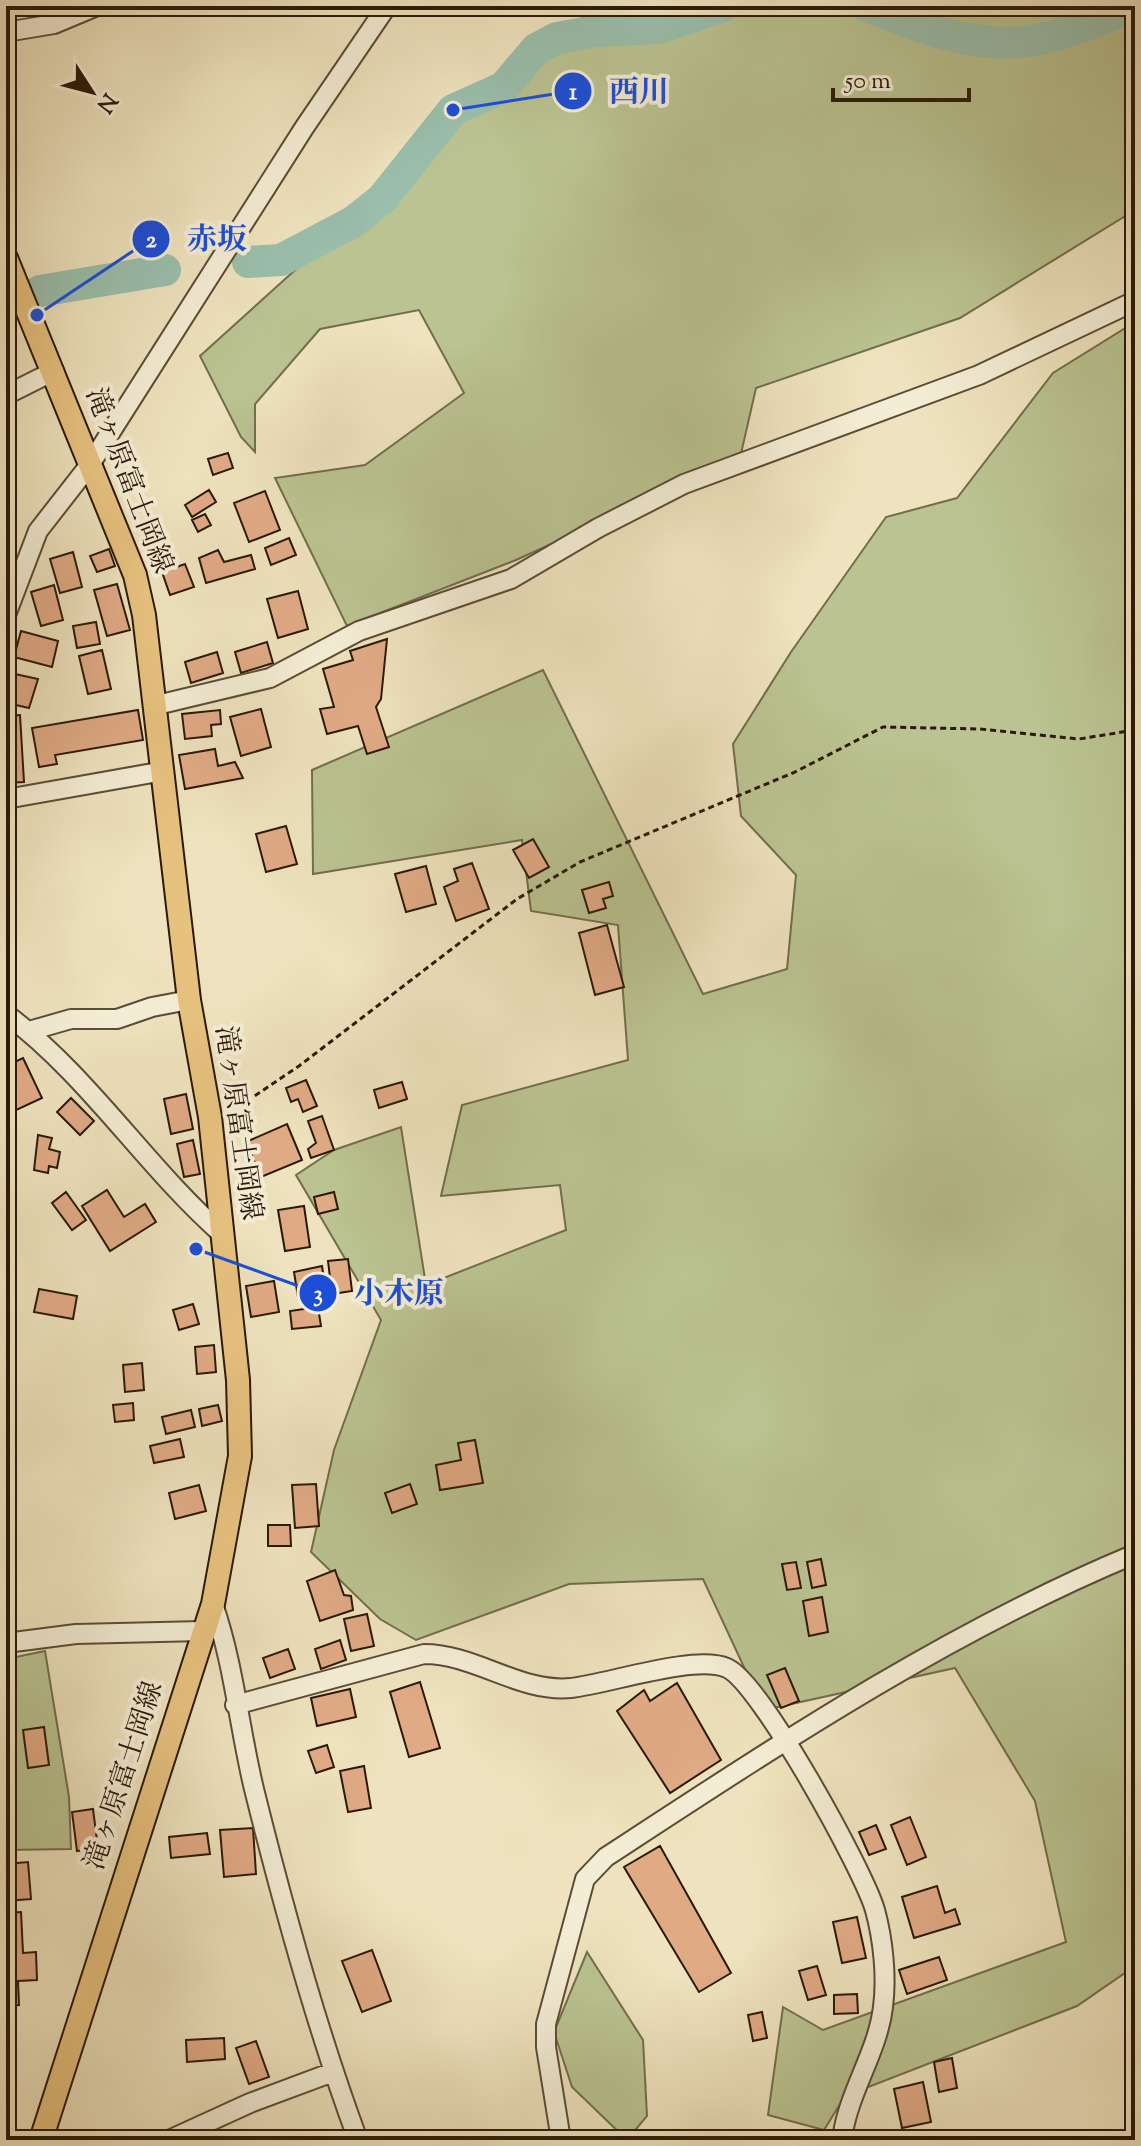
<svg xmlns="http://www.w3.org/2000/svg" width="1141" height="2146" font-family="'Sorts Mill Goudy','Noto Serif JP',serif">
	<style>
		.green { fill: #bac391; stroke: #726e4c; stroke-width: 2 }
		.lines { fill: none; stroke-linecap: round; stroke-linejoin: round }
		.river { stroke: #9abfac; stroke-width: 32 }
		.building { fill: #e0aa85; stroke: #2b1908; stroke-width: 2 }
		.minor-casing { stroke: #5c4c36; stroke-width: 22 }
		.major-casing { stroke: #2b1908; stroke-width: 26 }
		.path { stroke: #2b1908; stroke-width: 3; stroke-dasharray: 6 4; stroke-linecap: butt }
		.minor { stroke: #f4edd5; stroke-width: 18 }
		.major { stroke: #e7c27f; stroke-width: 22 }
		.labels { text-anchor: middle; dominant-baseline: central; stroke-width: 8; stroke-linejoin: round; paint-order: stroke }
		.street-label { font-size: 28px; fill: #2b1908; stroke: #f4edd5 }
		.leader { fill: none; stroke: #1d4ed8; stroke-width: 3 }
		.callout-dot { fill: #1d4ed8; stroke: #f4edd5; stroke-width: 3 }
		.mark-label { font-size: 24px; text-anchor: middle; font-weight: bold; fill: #fff }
		.callout-label { font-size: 30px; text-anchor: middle; font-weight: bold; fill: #1d4ed8; stroke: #f4edd5; stroke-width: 8; stroke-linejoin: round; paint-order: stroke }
	</style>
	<rect width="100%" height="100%" fill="#eee3be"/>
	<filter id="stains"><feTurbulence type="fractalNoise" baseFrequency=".0025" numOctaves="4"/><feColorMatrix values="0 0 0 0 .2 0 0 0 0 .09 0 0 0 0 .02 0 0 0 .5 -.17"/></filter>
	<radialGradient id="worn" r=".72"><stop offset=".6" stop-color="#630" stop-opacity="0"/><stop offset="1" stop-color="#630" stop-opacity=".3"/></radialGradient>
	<path class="green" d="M 596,6 L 1135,6 L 1135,210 L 960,318 L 756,388 L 740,458 L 516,560 L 347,626 L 275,478 L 365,465 L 464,393 L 419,310 L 320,329 L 255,404 L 255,452 L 241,437 L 200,356 L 440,139 Z
		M 1135,322 L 1135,1966 L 1077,2006 L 845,2096 L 824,2130 L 768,2115 L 783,2007 L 823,2030 L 1066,1942 L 1035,1801 L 955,1668 L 764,1710 L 703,1579 L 569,1584 L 416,1640 L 380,1619 L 311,1552 L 334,1450 L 381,1320 L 296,1175 L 334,1150 L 401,1127 L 426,1285 L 566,1230 L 560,1185 L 441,1196 L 462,1105 L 628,1060 L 618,925 L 531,911 L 522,840 L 313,874 L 312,770 L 543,670 L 703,994 L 787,969 L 796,875 L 741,816 L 733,744 L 791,652 L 886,517 L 957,498 L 1053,373 Z
		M 45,1651 L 69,1797 L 71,1849 L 6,1850 L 6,1659 Z
		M 587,1952 L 643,2040 L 647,2116 L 627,2140 L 572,2087 L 554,2032 Z"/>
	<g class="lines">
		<path class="river" d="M 867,6 C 917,27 981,51 1035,40 C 1069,34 1103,18 1135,6
			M 248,262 L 281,260 L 353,222 L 382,199 L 453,110 L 504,87 L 536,49 L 557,38 L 596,31 L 659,28 L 723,6
			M 40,291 L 165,270"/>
	</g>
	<path class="building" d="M 228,453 L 233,468 L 213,475 L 208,459 Z
		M 209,490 L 216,502 L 192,517 L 185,505 Z
		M 265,491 L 280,530 L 249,542 L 234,503 Z
		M 205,514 L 211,525 L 198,532 L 192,520 Z
		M 289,538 L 296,555 L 271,565 L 265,548 Z
		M 109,549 L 115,566 L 97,572 L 90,556 Z
		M 218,550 L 224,562 L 251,555 L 255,569 L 206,583 L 199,558 Z
		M 73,552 L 82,587 L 60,593 L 50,559 Z
		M 185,564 L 194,587 L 170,595 L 162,572 Z
		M 117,584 L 130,630 L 107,636 L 94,590 Z
		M 54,585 L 63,620 L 41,626 L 31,592 Z
		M 298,591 L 308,629 L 278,638 L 267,599 Z
		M 96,622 L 100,644 L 77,648 L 73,626 Z
		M 21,631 L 58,641 L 52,667 L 14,657 Z
		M 387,639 L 381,699 L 376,707 L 389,747 L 367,754 L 358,726 L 327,734 L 320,709 L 334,707 L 323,669 L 353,660 L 350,651 Z
		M 267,642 L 273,663 L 241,673 L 235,652 Z
		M 102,650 L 111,689 L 88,694 L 79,656 Z
		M 217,652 L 223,673 L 191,683 L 185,662 Z
		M 15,674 L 38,679 L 29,708 L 7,703 Z
		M 261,709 L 271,747 L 241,756 L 230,717 Z
		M 138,710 L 143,740 L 55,755 L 57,764 L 39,767 L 32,728 Z
		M 220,710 L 221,724 L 211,725 L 212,736 L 185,739 L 182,714 Z
		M 20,715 L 24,782 L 6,783 L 6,716 Z
		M 215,749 L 218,766 L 235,762 L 243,778 L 185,789 L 179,755 Z
		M 286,826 L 297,864 L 266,872 L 256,834 Z
		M 533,839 L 549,867 L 529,878 L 513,850 Z
		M 472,863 L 489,909 L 456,921 L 444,887 L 458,881 L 454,869 Z
		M 426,866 L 436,904 L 406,912 L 395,874 Z
		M 609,882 L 613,896 L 603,899 L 606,908 L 589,913 L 582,890 Z
		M 607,925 L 624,987 L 595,995 L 579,933 Z
		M 23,1058 L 42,1098 L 12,1112 L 6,1100 L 6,1066 Z
		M 306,1080 L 317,1106 L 303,1112 L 298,1099 L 291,1102 L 286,1088 Z
		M 402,1082 L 407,1099 L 379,1108 L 374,1090 Z
		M 186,1094 L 193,1129 L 171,1134 L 164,1099 Z
		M 71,1098 L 94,1121 L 80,1135 L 57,1112 Z
		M 322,1116 L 334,1150 L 311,1158 L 308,1149 L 316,1143 L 308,1121 Z
		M 287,1124 L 302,1160 L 261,1177 L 246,1142 Z
		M 38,1135 L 52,1138 L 49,1149 L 60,1152 L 57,1168 L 49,1166 L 48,1173 L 34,1170 Z
		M 193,1140 L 200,1174 L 184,1177 L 177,1144 Z
		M 107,1190 L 124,1217 L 145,1204 L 156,1222 L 110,1251 L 82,1206 Z
		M 66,1192 L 86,1220 L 72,1230 L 52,1203 Z
		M 334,1192 L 338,1209 L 318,1214 L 314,1197 Z
		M 304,1206 L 310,1247 L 285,1251 L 278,1210 Z
		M 348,1259 L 352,1291 L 332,1294 L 328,1261 Z
		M 322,1266 L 326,1292 L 298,1297 L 294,1272 Z
		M 274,1281 L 279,1312 L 251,1317 L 246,1286 Z
		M 39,1289 L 77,1296 L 73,1319 L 34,1312 Z
		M 193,1304 L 199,1324 L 179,1330 L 173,1310 Z
		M 318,1307 L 321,1326 L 292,1329 L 290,1311 Z
		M 214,1345 L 216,1372 L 197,1374 L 195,1347 Z
		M 142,1363 L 144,1390 L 125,1392 L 123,1365 Z
		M 133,1403 L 134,1420 L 115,1422 L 113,1405 Z
		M 218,1405 L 222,1421 L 202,1426 L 199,1409 Z
		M 191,1410 L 195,1427 L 166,1434 L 162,1417 Z
		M 180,1439 L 184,1457 L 154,1463 L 150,1446 Z
		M 475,1440 L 483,1483 L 440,1490 L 436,1465 L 461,1460 L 458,1443 Z
		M 316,1484 L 319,1526 L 295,1528 L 292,1485 Z
		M 410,1484 L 417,1504 L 392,1513 L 385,1493 Z
		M 199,1485 L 206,1511 L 175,1519 L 169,1493 Z
		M 268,1525 L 290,1525 L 291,1546 L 268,1546 Z
		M 821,1559 L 826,1585 L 812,1588 L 807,1562 Z
		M 796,1562 L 801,1588 L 787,1590 L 782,1564 Z
		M 335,1570 L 344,1595 L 351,1596 L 353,1610 L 320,1621 L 307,1581 Z
		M 822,1597 L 828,1632 L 809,1636 L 803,1601 Z
		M 367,1614 L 374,1646 L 351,1651 L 344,1619 Z
		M 340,1640 L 346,1660 L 321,1669 L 315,1649 Z
		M 288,1649 L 295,1669 L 270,1678 L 263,1658 Z
		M 785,1668 L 799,1701 L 781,1708 L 767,1675 Z
		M 420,1682 L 440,1748 L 409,1757 L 390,1692 Z
		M 677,1683 L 721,1760 L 670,1793 L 617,1711 L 644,1690 L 650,1701 Z
		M 350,1689 L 356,1717 L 317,1726 L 311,1698 Z
		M 44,1727 L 49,1765 L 28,1768 L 23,1730 Z
		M 327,1745 L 334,1767 L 316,1773 L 308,1751 Z
		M 364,1766 L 371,1808 L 348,1812 L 340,1771 Z
		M 93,1809 L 98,1848 L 77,1851 L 72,1812 Z
		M 910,1817 L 926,1857 L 907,1865 L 891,1825 Z
		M 876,1825 L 886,1849 L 869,1855 L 859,1832 Z
		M 253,1828 L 256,1874 L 224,1877 L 220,1830 Z
		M 207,1833 L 210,1854 L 171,1858 L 169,1837 Z
		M 660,1846 L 731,1973 L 699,1992 L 624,1867 Z
		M 28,1862 L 31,1899 L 6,1901 L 6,1864 Z
		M 937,1886 L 945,1913 L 955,1909 L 960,1924 L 914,1938 L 902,1897 Z
		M 21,1912 L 23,1953 L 36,1952 L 37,1980 L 18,1981 L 19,2005 L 6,2006 L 6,1913 Z
		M 857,1917 L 866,1958 L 842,1963 L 833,1922 Z
		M 372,1950 L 391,2001 L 362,2012 L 342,1961 Z
		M 939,1957 L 947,1980 L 907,1994 L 899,1970 Z
		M 817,1966 L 826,1995 L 808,2000 L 799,1971 Z
		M 857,1994 L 858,2013 L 834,2014 L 834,1995 Z
		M 762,2012 L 767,2038 L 753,2041 L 748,2015 Z
		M 224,2038 L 225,2059 L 187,2062 L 186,2040 Z
		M 256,2041 L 269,2077 L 249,2084 L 236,2048 Z
		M 952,2058 L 957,2088 L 939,2092 L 934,2062 Z
		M 923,2082 L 931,2122 L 902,2128 L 894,2089 Z"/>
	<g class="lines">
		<g class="minor-casing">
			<path id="minor" d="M 6,32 L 54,24 L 97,6
				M 6,395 L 54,371
				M 6,615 L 38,531 L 91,463 L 304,128 L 387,6
				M 157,705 L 270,678 L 359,631 L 511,579 L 598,528 L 684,484 L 979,375 L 1135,301
				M 6,799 L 164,771
				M 6,1014 C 89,1076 145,1166 222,1234
				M 29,1031 L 71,1019 L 117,1019 L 152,1007 L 189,1000
				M 213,1604 C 234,1664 239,1727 254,1789 C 283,1906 316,2027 358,2140
				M 6,1643 L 76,1634 L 202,1631
				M 235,1705 L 424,1654 C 475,1654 520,1693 571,1688 C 608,1684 695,1654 727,1668 C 760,1682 864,1871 875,1910 C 883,1939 887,1977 883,2007 C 878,2052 847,2094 842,2140
				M 169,2140 L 250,2103 L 333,2072
				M 561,2140 L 546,2047 L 546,2024 L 585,1879 L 606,1857 C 776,1746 947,1632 1135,1554"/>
		</g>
		<g class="major-casing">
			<path id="major" d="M 6,258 L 135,575 L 144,615 L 189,1000 L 210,1117 L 238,1380 L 240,1456 L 213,1604 L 41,2140"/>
		</g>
		<path class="path" d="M 228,1109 L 253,1097 L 299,1066 L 517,899 L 580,862 L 795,772 L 883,727 L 980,729 L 1079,739 L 1135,730"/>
		<use href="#minor" class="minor"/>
		<use href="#major" class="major"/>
	</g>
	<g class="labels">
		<g class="street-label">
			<text transform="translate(128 481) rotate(69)">滝ヶ原富士岡線</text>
			<text transform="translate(237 1123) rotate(82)">滝ヶ原富士岡線</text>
			<text transform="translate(125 1776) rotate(-72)">滝ヶ原富士岡線</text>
		</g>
	</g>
	<path class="leader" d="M453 110L573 91M37 315L151 239M196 1249L318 1293"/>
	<g class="callout-dot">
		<circle cx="453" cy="110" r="8"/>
		<circle cx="37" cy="315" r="8"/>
		<circle cx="196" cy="1249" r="8"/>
		<circle cx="573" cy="91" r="20"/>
		<circle cx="151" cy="239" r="20"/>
		<circle cx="318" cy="1293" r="20"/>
	</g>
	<g class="mark-label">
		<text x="573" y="99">1</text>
		<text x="151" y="247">2</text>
		<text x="318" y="1301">3</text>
	</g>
	<g class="callout-label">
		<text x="639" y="101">西川</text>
		<text x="217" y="249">赤坂</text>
		<text x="399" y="1303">小木原</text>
	</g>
	<rect width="1141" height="2146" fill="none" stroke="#eee3be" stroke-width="32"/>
	<rect x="8" y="8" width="1125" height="2130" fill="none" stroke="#2b1908" stroke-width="4"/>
	<rect x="16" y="16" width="1109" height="2114" fill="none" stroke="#2b1908" stroke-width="2"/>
	<g transform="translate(92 92) rotate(126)" stroke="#f4edd5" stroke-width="6" paint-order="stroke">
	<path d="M0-6L14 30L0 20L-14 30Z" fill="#2b1908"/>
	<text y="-12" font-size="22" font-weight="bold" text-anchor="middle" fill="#2b1908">N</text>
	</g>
	<path d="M833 88v12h136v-12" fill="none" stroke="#2b1908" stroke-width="4"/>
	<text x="845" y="88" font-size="24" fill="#2b1908" stroke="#f4edd5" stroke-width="6" paint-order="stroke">50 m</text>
	<rect width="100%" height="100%" filter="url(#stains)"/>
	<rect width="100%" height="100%" fill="url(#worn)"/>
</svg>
